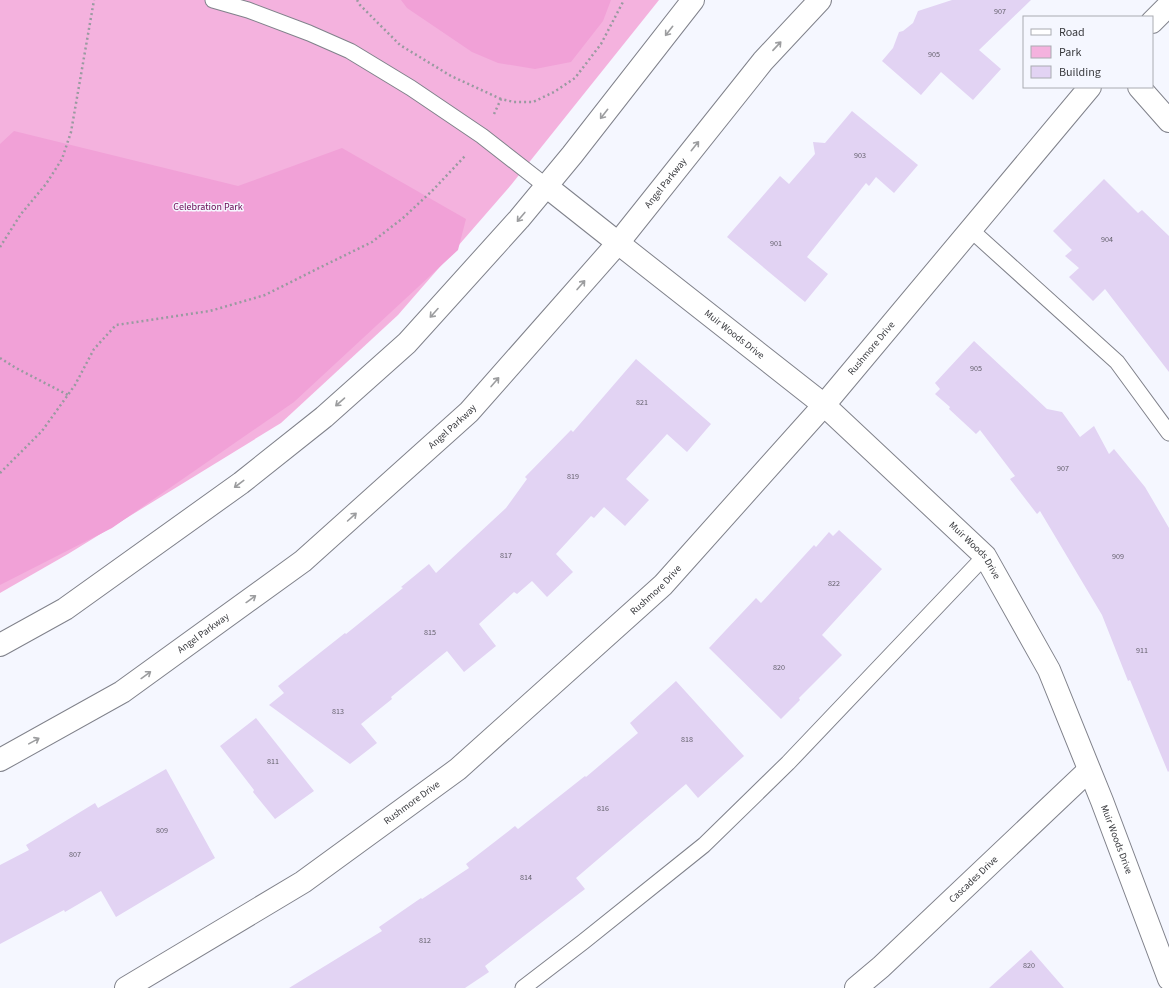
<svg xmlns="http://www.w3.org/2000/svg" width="1169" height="988" font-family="'Source Sans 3',sans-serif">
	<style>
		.green { fill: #f4b2de }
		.forest { fill: #f1a1d7 }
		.building { fill: #e2d3f3 }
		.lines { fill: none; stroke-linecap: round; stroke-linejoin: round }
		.lane-casing { stroke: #80828b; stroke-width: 17 }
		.street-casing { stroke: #80828b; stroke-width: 24 }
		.secondary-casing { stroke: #80828b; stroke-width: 24 }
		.path { stroke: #999aa0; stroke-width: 2.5; stroke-dasharray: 2 3; stroke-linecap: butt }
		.lane { stroke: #fff; stroke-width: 15 }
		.street { stroke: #fff; stroke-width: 22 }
		.secondary { stroke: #fff; stroke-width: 22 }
		.oneway { stroke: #9c9d9f }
		.labels { text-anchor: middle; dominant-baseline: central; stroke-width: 3; stroke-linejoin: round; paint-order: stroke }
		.number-label { font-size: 8px; fill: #64616c }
		.street-label { font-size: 10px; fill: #3a3b3f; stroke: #f5f7ff }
		.park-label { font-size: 10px; fill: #670652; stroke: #f5f7ff }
	</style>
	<rect width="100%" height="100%" fill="#f5f7ff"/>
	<path class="green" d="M 0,0 L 659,0 L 511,185 L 398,315 L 281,423 L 68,554 L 0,593 Z"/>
	<path class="forest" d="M 401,0 L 611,0 L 603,21 L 571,62 L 535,69 L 498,63 L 472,52 L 407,8 Z
		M 14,131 L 238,186 L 342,148 L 466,219 L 458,250 L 294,402 L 112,528 L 0,585 L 0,144 Z"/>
	<path class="building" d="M 952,0 L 1031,0 L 979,50 L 1001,69 L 973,100 L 941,72 L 921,95 L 882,61 L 893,48 L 899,32 L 903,31 L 913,23 L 918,11 Z
		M 852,111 L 918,165 L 894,193 L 876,177 L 869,186 L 866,183 L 807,257 L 828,274 L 805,302 L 727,237 L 780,176 L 789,184 L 815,154 L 813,142 L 825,143 Z
		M 1104,179 L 1138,213 L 1142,210 L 1169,236 L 1169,372 L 1105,289 L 1093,301 L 1069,277 L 1079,268 L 1065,256 L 1072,250 L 1053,231 Z
		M 974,341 L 1047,409 L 1062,412 L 1080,437 L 1094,426 L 1109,454 L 1114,449 L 1145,487 L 1169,528 L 1169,771 L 1168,772 L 1130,680 L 1128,681 L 1102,615 L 1040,511 L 1037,514 L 1010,479 L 1015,476 L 980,430 L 976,434 L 949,409 L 950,407 L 935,394 L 940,389 L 935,383 Z
		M 636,359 L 711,424 L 687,452 L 667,434 L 626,479 L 649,500 L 625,526 L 604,507 L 594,518 L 591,516 L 556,554 L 573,572 L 547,597 L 532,581 L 517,594 L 514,592 L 479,624 L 496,646 L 464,672 L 447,651 L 391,697 L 392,699 L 361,724 L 377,743 L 350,764 L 269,705 L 284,693 L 278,686 L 345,633 L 346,634 L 403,588 L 401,587 L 429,564 L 436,573 L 506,508 L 527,479 L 525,477 L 571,430 L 573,432 Z
		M 839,530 L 882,569 L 822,635 L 842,655 L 799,698 L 800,700 L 781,719 L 709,648 L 756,598 L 761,603 L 814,545 L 816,547 L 829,532 L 833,536 Z
		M 676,681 L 744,756 L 698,798 L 686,784 L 576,878 L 585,889 L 485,966 L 489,972 L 465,988 L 289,988 L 382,931 L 379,927 L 421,898 L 422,899 L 469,868 L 466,864 L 515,826 L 518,829 L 585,776 L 586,777 L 638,733 L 630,723 Z
		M 256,718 L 314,791 L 275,819 L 253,792 L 254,790 L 220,746 Z
		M 166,769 L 215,858 L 116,917 L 101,891 L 65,912 L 64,910 L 0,944 L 0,865 L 29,850 L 26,845 L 95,803 L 98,808 Z
		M 1031,950 L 1064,988 L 989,988 Z"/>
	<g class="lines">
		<g class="lane-casing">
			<path id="lane" d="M 213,0 L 248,10 L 309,33 L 350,51 L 411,88 L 482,136 L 546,186
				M 971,230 L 1117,362 L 1169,433
				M 523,988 L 583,942 L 704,845 L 788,763 L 985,556"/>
		</g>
		<g class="street-casing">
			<g id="street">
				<path d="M 1152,22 L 1169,5"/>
				<path d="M 1139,87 L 1169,121"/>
				<path id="s1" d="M 618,243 L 824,405 L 985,556 L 1049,670 L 1102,801 L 1169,979"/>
				<path id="s2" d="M 126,988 L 303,882 L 458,769 L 663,585 L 824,405 L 1090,87"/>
				<path id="s3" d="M 856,988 L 881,967 L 1089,770"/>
			</g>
		</g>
		<g class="secondary-casing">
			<g id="secondary">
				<path d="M 546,186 L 618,243"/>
				<path d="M 0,645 L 65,609 L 241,483 L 324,417 L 407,343 L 519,219 L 572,155 L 693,0"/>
				<path id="s4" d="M 0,760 L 122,692 L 303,561 L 469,412 L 618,243 L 763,61 L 820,0"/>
			</g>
		</g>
		<path class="path" d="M 357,0 L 360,5 L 400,45 L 451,76 L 501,99
			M 494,114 L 501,99 L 514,102 L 533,102 L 554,92 L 575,78 L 601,44 L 624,0
			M 0,247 L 21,214 L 46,184 L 62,159 L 71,132 L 94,0
			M 0,358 L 16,368 L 68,395
			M 0,473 L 42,431 L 75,385 L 94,349 L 116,325 L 210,311 L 265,295 L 321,267 L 372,242 L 403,218 L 433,190 L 465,156"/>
		<use href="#lane" class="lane"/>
		<use href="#street" class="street"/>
		<use href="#secondary" class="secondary"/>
	</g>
	<defs><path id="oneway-shaft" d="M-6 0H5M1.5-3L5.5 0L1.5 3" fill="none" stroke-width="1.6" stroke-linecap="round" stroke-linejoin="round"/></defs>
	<g class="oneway">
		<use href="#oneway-shaft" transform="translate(669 31) rotate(128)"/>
		<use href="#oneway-shaft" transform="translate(777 46) rotate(-47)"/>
		<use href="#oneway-shaft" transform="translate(604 114) rotate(128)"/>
		<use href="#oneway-shaft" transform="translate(695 146) rotate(-51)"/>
		<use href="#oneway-shaft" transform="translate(521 217) rotate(130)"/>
		<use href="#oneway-shaft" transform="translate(581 285) rotate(-49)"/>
		<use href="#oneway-shaft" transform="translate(434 313) rotate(132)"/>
		<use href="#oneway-shaft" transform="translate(495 382) rotate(-49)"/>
		<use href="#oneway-shaft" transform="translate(340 402) rotate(139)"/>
		<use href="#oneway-shaft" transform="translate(239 484) rotate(143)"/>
		<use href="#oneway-shaft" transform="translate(352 517) rotate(-42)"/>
		<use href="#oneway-shaft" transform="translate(251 599) rotate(-36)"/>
		<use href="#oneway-shaft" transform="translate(146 675) rotate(-36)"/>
		<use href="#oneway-shaft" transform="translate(34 741) rotate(-29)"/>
	</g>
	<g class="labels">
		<g class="number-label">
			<text x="1000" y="11">907</text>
			<text x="934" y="54">905</text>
			<text x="860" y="155">903</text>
			<text x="1107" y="239">904</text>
			<text x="776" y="243">901</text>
			<text x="976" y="368">905</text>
			<text x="642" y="402">821</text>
			<text x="1063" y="468">907</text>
			<text x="573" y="476">819</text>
			<text x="506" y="555">817</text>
			<text x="1118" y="556">909</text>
			<text x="834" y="583">822</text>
			<text x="430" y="632">815</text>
			<text x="1142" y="650">911</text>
			<text x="779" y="667">820</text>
			<text x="338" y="711">813</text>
			<text x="687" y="739">818</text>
			<text x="273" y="761">811</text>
			<text x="603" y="808">816</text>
			<text x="162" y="830">809</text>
			<text x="75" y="854">807</text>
			<text x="526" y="877">814</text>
			<text x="425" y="940">812</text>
			<text x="1029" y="965">820</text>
		</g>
		<g class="street-label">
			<text stroke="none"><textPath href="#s4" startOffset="888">Angel Parkway</textPath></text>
			<text stroke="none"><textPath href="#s1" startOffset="148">Muir Woods Drive</textPath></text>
			<text stroke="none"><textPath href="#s2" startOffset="989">Rushmore Drive</textPath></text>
			<text stroke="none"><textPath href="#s4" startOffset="564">Angel Parkway</textPath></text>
			<text stroke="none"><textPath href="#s1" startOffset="472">Muir Woods Drive</textPath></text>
			<text stroke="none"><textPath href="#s2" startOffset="665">Rushmore Drive</textPath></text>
			<text stroke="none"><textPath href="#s4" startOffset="240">Angel Parkway</textPath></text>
			<text stroke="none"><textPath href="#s2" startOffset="341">Rushmore Drive</textPath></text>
			<text stroke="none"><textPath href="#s1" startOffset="796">Muir Woods Drive</textPath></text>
			<text stroke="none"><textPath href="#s3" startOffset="160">Cascades Drive</textPath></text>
		</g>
		<g class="park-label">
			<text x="208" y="207">Celebration Park</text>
		</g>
	</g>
	<rect x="1023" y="16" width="130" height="72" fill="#f5f7ff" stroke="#aaacb2"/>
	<rect x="1031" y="29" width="20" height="6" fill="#ffffff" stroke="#aaacb2"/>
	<text x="1059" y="36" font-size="12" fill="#3a3b3f">Road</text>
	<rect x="1031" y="46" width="20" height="12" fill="#f4b2de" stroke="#aaacb2"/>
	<text x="1059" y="56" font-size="12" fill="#3a3b3f">Park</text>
	<rect x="1031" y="66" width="20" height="12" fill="#e2d3f3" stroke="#aaacb2"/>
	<text x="1059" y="76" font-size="12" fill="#3a3b3f">Building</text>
</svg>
